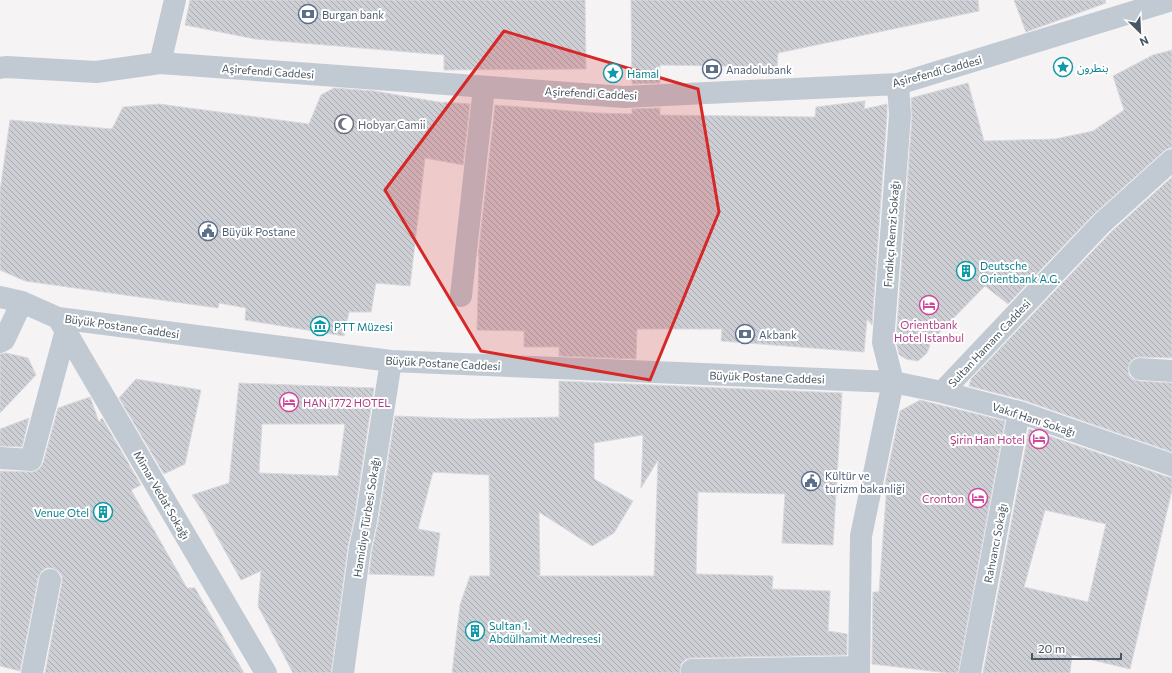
<svg xmlns="http://www.w3.org/2000/svg" width="1172" height="673" font-family="Commissioner,'Noto Sans Arabic',sans-serif">
	<style>
		.building { fill: url(#building-back-hatch); stroke: #d7d9de; fill-rule: evenodd }
		.lines { fill: none; stroke-linecap: round; stroke-linejoin: round }
		.minor { stroke: #c1cad2; stroke-width: 22 }
		.marked { fill: #d62828; fill-opacity: 0.2; stroke: #d62828; stroke-width: 3; stroke-linejoin: round }
		.labels { text-anchor: middle; dominant-baseline: central; stroke-width: 4; stroke-linejoin: round; paint-order: stroke }
		.service-label { font-size: 11px; fill: #4e5e75; stroke: #fff; text-anchor: start }
		.culture-label { font-size: 11px; fill: #0d838f; stroke: #fff; text-anchor: start }
		.street-label { font-size: 11px; fill: #4a5661; stroke: #fff }
		.worship-label { font-size: 11px; fill: #5b616d; stroke: #fff; text-anchor: start }
		.hotel-label { font-size: 11px; fill: #b23c85; stroke: #fff; text-anchor: end }
	</style>
	<defs>
		<pattern id="building-back-hatch" width="6" height="6" patternUnits="userSpaceOnUse"><rect width="6" height="6" fill="#cdcfd5"/><path d="M-1 5l2 2M0 0l6 6M5-1l2 2" fill="none" stroke="#a8abb0"/></pattern>
	</defs>
	<rect width="100%" height="100%" fill="#f5f3f3"/>
	<path class="building" d="M 190,0 L 585,0 L 586,69 L 444,70 L 444,55 L 255,39 L 185,25 Z
		M 631,0 L 978,0 L 979,11 L 778,53 L 777,67 L 660,65 L 660,83 L 632,84 Z
		M 1014,0 L 1105,0 L 1106,3 L 1026,32 Z
		M 1172,50 L 1172,148 L 1169,148 L 1164,151 L 1094,214 L 1008,304 L 985,286 L 930,342 L 929,348 L 927,353 L 918,361 L 906,359 L 901,356 L 899,354 L 896,341 L 912,116 L 911,98 L 968,83 L 984,141 L 1055,139 L 1093,131 L 1124,110 L 1113,76 L 1153,55 Z
		M 334,88 L 374,91 L 444,103 L 444,102 L 470,104 L 463,165 L 425,158 L 410,286 L 376,283 L 371,312 L 349,312 L 344,336 L 245,320 L 246,308 L 219,303 L 218,308 L 25,281 L 0,270 L 0,191 L 10,120 L 112,129 L 123,107 L 159,104 L 309,124 L 321,95 Z
		M 865,101 L 864,109 L 887,104 L 887,115 L 872,325 L 867,319 L 864,352 L 721,341 L 722,329 L 637,329 L 636,359 L 559,356 L 559,347 L 524,347 L 524,331 L 477,330 L 479,256 L 478,256 L 495,105 L 597,113 L 632,114 L 632,109 L 660,108 L 660,115 L 815,117 L 816,107 Z
		M 1172,177 L 1172,358 L 1141,357 L 1135,358 L 1130,362 L 1128,369 L 1129,375 L 1133,379 L 1139,381 L 1172,383 L 1172,452 L 1023,400 L 969,386 L 971,379 L 1111,232 Z
		M 6,353 L 28,358 L 36,375 L 0,413 L 0,354 Z
		M 136,379 L 201,390 L 185,464 L 164,474 L 119,398 Z
		M 559,381 L 842,393 L 833,545 L 782,543 L 785,494 L 698,492 L 696,574 L 773,576 L 772,589 L 830,591 L 828,631 L 847,634 L 847,655 L 692,658 L 686,659 L 681,664 L 680,673 L 452,673 L 460,605 L 470,576 L 490,576 L 489,475 L 433,472 L 418,529 L 440,533 L 434,576 L 369,574 L 372,550 L 378,523 L 395,416 L 471,419 L 559,417 ZM 643,435 L 641,488 L 658,460 L 654,576 L 538,576 L 540,575 L 539,512 L 592,546 L 614,533 L 633,501 L 594,479 L 594,443 Z
		M 239,383 L 374,388 L 354,519 L 348,546 L 331,673 L 293,673 L 258,606 L 261,571 L 241,580 L 205,515 L 192,495 L 229,483 ZM 262,424 L 345,424 L 338,476 L 259,473 Z
		M 90,397 L 99,422 L 102,418 L 141,485 L 131,490 L 187,588 L 195,588 L 244,673 L 45,673 L 62,582 L 62,576 L 58,571 L 52,568 L 46,568 L 41,572 L 38,578 L 20,671 L 0,666 L 0,471 L 31,472 L 36,471 L 40,468 L 43,463 L 58,408 Z
		M 920,400 L 1005,421 L 958,673 L 948,673 L 872,664 L 873,592 L 879,592 L 887,484 L 885,484 L 900,411 Z
		M 29,418 L 22,447 L 0,446 L 0,429 Z
		M 1029,429 L 1168,477 L 1172,477 L 1172,490 L 1130,669 L 1072,655 L 1070,673 L 983,673 ZM 1045,510 L 1106,524 L 1088,602 L 1024,587 Z"/>
	<g class="lines">
		<path class="minor" d="M 160,63 L 175,0
			M 0,68 L 6,67 L 96,72 L 160,63 L 624,97 L 898,84 L 1172,0
			M 461,296 L 484,87
			M 0,297 L 22,302 L 58,318 L 391,361 L 893,382 L 942,392 L 1019,412 L 1172,465
			M 58,318 L 266,673
			M 0,342 L 4,340 L 22,302
			M 1140,369 L 1172,371
			M 942,392 L 1102,223 L 1172,160
			M 0,458 L 31,460 L 66,330
			M 32,673 L 50,580
			M 343,673 L 360,548 L 366,521 L 391,361
			M 692,673 L 692,670 L 859,667
			M 859,673 L 861,536 L 893,382 L 883,342 L 900,115 L 898,84
			M 970,673 L 1019,412"/>
	</g>
	<path class="marked" d="M 504,31 L 698,89 L 719,212 L 650,380 L 481,351 L 385,190 Z"/>
	<defs>
		<g id="bank-ring" transform="scale(1)"><circle r="9.5" fill="#fff" stroke="#5c6f8a" stroke-width="1.5"/><path d="M-6-4H6V4H-6ZM0-2.3a2.3 2.3 0 1 0 0 4.6a2.3 2.3 0 1 0 0-4.6Z" fill="#5c6f8a"/></g>
		<g id="sight-ring" transform="scale(1)"><circle r="9.5" fill="#fff" stroke="#0f9aa8" stroke-width="1.5"/><path d="M0-6L1.8-2.2L6-1.7L2.9 1.2L3.7 5.4L0 3.3L-3.7 5.4L-2.9 1.2L-6-1.7L-1.8-2.2Z" fill="#0f9aa8"/></g>
		<g id="mosque-ring" transform="scale(1)"><circle r="9.5" fill="#fff" stroke="#6b7280" stroke-width="1.5"/><path d="M3.5-4.9A6 6 0 1 0 3.5 4.9A5 5 0 1 1 3.5-4.9Z" fill="#6b7280"/></g>
		<g id="civic-ring" transform="scale(1)"><circle r="9.5" fill="#fff" stroke="#5c6f8a" stroke-width="1.5"/><path d="M-.6-6.5H3V-4.5H.6V-3L4-1V1h2V6H-6V1h2V-1L-.6-3ZM-1.2 2.5V6h2.4V2.5Z" fill="#5c6f8a"/></g>
		<g id="building-ring" transform="scale(1)"><circle r="9.5" fill="#fff" stroke="#0f9aa8" stroke-width="1.5"/><path d="M-4-6H4V6H1V3H-1V6H-4ZM-2.5-4.3h1.7v1.8h-1.7ZM.8-4.3h1.7v1.8H.8ZM-2.5-1h1.7V.8h-1.7ZM.8-1h1.7V.8H.8Z" fill="#0f9aa8"/></g>
		<g id="hotel-ring" transform="scale(1)"><circle r="9.5" fill="#fff" stroke="#d1479c" stroke-width="1.5"/><path d="M-6-4.5h1.5V1H6V5H4.5V3h-9V5H-6ZM-4 0a1.8 1.8 0 1 1 3.6 0ZM.5 0V-2.5h3Q6-2.5 6 0Z" fill="#d1479c"/></g>
		<g id="museum-ring" transform="scale(1)"><circle r="9.5" fill="#fff" stroke="#0f9aa8" stroke-width="1.5"/><path d="M0-6L6-3V-2H-6V-3ZM-5-1h2V3h-2ZM-1-1h2V3h-2ZM3-1h2V3H3ZM-6 4H6V6H-6Z" fill="#0f9aa8"/></g>
	</defs>
	<g fill-rule="evenodd">
		<use href="#bank-ring" x="308" y="14"/>
		<use href="#sight-ring" x="1063" y="67"/>
		<use href="#bank-ring" x="712" y="69"/>
		<use href="#sight-ring" x="613" y="73"/>
		<use href="#mosque-ring" x="344" y="124"/>
		<use href="#civic-ring" x="208" y="231"/>
		<use href="#building-ring" x="966" y="271"/>
		<use href="#hotel-ring" x="929" y="305"/>
		<use href="#museum-ring" x="320" y="326"/>
		<use href="#bank-ring" x="745" y="334"/>
		<use href="#hotel-ring" x="289" y="402"/>
		<use href="#hotel-ring" x="1039" y="439"/>
		<use href="#civic-ring" x="811" y="481"/>
		<use href="#hotel-ring" x="978" y="498"/>
		<use href="#building-ring" x="103" y="512"/>
		<use href="#building-ring" x="475" y="631"/>
	</g>
	<g class="labels">
		<g class="service-label">
			<text x="322" y="14">Burgan bank</text>
			<text x="726" y="69">Anadolubank</text>
			<text x="222" y="231">Büyük Postane</text>
			<text x="759" y="334">Akbank</text>
			<text x="825" y="475">Kültür ve<tspan x="825" dy="13">turizm bakanliği</tspan></text>
		</g>
		<g class="culture-label">
			<text x="1077" y="67">بنطرون</text>
			<text x="627" y="73">Hamal</text>
			<text x="980" y="265">Deutsche<tspan x="980" dy="13">Orientbank A.G.</tspan></text>
			<text x="334" y="326">PTT Müzesi</text>
			<text x="89" y="512" text-anchor="end">Venue Otel</text>
			<text x="489" y="625">Sultan 1.<tspan x="489" dy="13">Abdülhamit Medresesi</tspan></text>
		</g>
		<g class="street-label">
			<text transform="translate(268 71) rotate(4)">Aşirefendi Caddesi</text>
			<text transform="translate(937 71) rotate(-15)">Aşirefendi Caddesi</text>
			<text transform="translate(591 93) rotate(3)">Aşirefendi Caddesi</text>
			<text transform="translate(891 234) rotate(-86)">Fındıkçı Remzi Sokağı</text>
			<text transform="translate(122 326) rotate(8)">Büyük Postane Caddesi</text>
			<text transform="translate(989 343) rotate(-47)">Sultan Hamam Caddesi</text>
			<text transform="translate(443 363) rotate(3)">Büyük Postane Caddesi</text>
			<text transform="translate(767 377) rotate(2)">Büyük Postane Caddesi</text>
			<text transform="translate(1034 419) rotate(18)">Vakıf Hanı Sokağı</text>
			<text transform="translate(162 495) rotate(60)">Mimar Vedat Sokağı</text>
			<text transform="translate(366 517) rotate(-81)">Hamidiye Türbesi Sokağı</text>
			<text transform="translate(995 543) rotate(-79)">Rahvancı Sokağı</text>
		</g>
		<g class="worship-label">
			<text x="358" y="124">Hobyar Camii</text>
		</g>
		<g class="hotel-label">
			<text x="929" y="324" text-anchor="middle">Orientbank<tspan x="929" dy="13">Hotel Istanbul</tspan></text>
			<text x="303" y="402" text-anchor="start">HAN 1772 HOTEL</text>
			<text x="1025" y="439">Şirin Han Hotel</text>
			<text x="964" y="498">Cronton</text>
		</g>
	</g>
	<g transform="translate(1140 32) rotate(156)" stroke="#ffffff" stroke-width="3" paint-order="stroke">
	<path d="M0-3L7 15L0 10L-7 15Z" fill="#4a5661"/>
	<text y="-6" font-size="11" font-weight="bold" text-anchor="middle" fill="#4a5661">N</text>
	</g>
	<path d="M1032 653v6h89v-6" fill="none" stroke="#4a5661" stroke-width="2"/>
	<text x="1038" y="653" font-size="12" fill="#4a5661" stroke="#ffffff" stroke-width="3" paint-order="stroke">20 m</text>
</svg>
